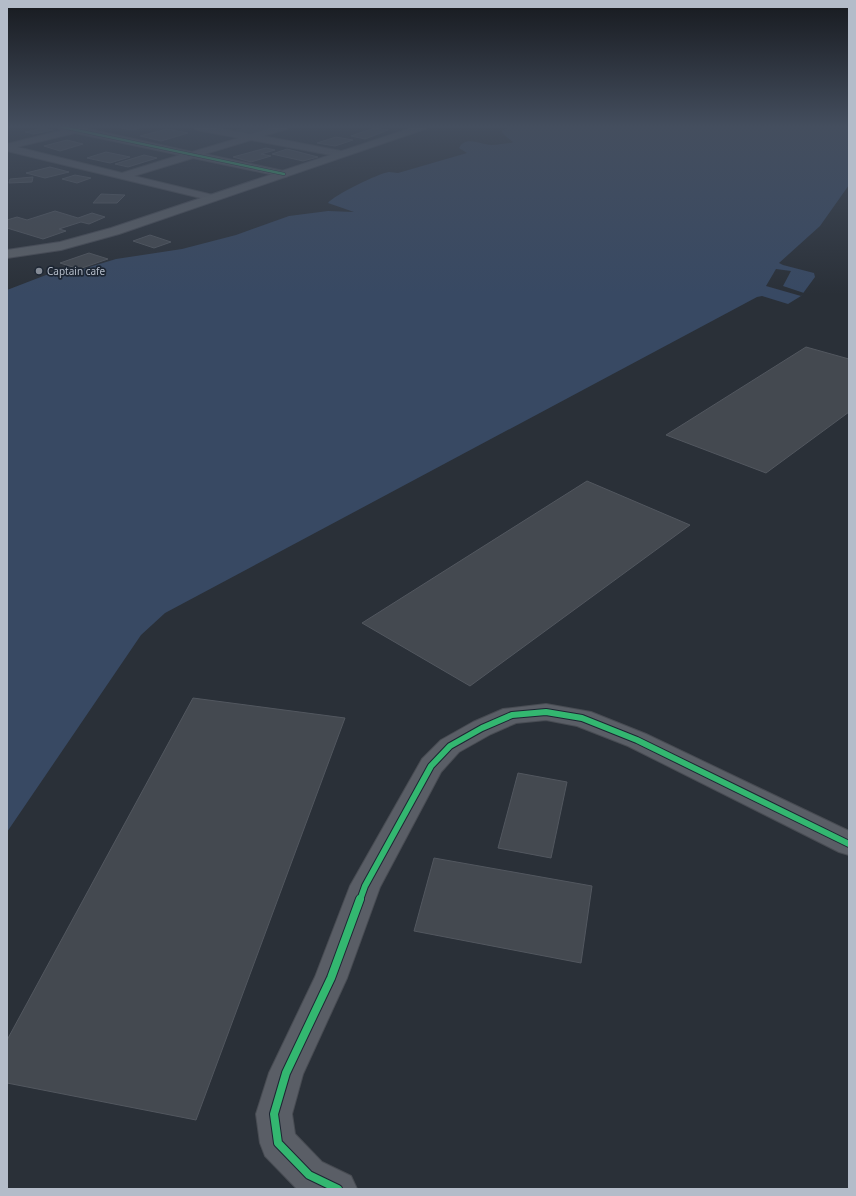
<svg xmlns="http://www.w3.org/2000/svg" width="856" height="1196" font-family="'Noto Sans',sans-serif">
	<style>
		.water { fill: #384963 }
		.pier { fill: #2a3038 }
		.building { fill: #444950; stroke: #52575f }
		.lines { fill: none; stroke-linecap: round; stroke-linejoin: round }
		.minor-casing { stroke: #484c53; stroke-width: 2 }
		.major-casing { stroke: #484c55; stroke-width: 2 }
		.minor { fill: #5a5e66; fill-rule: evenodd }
		.major { fill: #5c6168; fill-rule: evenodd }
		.cycleway-far2-casing { stroke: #1d2633; stroke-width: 3.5 }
		.cycleway-far1-casing { stroke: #1d2633; stroke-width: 8 }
		.cycleway-casing { stroke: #1d2633; stroke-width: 10 }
		.cycleway-far2 { stroke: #33b770; stroke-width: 2.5 }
		.cycleway-far1 { stroke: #33b770; stroke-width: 6 }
		.cycleway { stroke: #33b770; stroke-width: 8 }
		.poi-dot { fill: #848b96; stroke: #1d2633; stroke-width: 1.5 }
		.labels { text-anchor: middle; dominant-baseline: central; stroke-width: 3.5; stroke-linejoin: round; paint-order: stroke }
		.far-poi-label { font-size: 10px; fill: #b4bcc9; stroke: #1d2633; text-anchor: start }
	</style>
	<rect width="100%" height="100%" fill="#2a3038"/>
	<path class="water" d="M 510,127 L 849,127 L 849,185 L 820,226 L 779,263 L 783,265 L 814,273 L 815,277 L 801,296 L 788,304 L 762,296 L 757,297 L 165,613 L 141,635 L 7,832 L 7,290 L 46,275 L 70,273 L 116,259 L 182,249 L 236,235 L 289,216 L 328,211 L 354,212 L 328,203 C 334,195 379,173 389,172 C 392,172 395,173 398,173 L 467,153 L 459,148 C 466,135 480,145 492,145 C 498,145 505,143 511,143 L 513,142 L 502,133 L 502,130 Z"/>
	<path class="pier" d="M 776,269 L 791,271 L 783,286 L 804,293 L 801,296 L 766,286 Z"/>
	<path class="building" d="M 117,127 L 144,127 L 132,130 Z
		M 248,127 L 272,127 L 249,134 L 234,131 Z
		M 44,128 L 53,130 L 34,134 L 25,132 Z
		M 374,128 L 388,130 L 365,139 L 351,136 Z
		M 167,129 L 188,133 L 161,141 L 140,136 Z
		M 336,137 L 353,140 L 335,146 L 317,143 Z
		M 67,140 L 83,144 L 60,151 L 44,146 Z
		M 266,148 L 275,150 L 261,154 L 271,156 L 251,162 L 233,157 Z
		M 287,149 L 318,157 L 303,161 L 272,154 Z
		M 106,152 L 130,157 L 110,163 L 87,158 Z
		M 144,155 L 157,158 L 128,167 L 115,164 Z
		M 50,167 L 69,172 L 45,178 L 26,173 Z
		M 75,175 L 91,178 L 77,183 L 62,179 Z
		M 33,177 L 32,182 L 9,183 L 10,179 Z
		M 101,194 L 125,195 L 117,203 L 93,203 Z
		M 55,211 L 78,218 L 92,213 L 105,217 L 89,224 L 81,222 L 59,229 L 66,231 L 43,239 L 7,228 L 7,220 L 17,217 L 27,220 Z
		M 150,235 L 171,242 L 154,248 L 133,241 Z
		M 89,253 L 108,259 L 79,269 L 60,263 Z
		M 806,347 L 849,359 L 849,412 L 766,473 L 666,435 Z
		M 587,481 L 690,525 L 470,686 L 362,623 Z
		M 193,698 L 345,718 L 196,1120 L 7,1083 L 7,1040 Z
		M 518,773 L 567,782 L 551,858 L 498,848 Z
		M 434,858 L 592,886 L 581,963 L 414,931 Z"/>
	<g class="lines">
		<g class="minor-casing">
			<path id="minor" d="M 57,127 L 80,127 L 192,152 L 239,138 L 197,130 L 193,127 L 211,127 L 250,134 L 275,127 L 288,127 L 287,129 L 263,136 L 341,151 L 346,154 L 341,157 L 251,140 L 205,154 L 288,172 L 289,174 L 288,176 L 284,177 L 193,158 L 134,176 L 217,196 L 219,198 L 217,200 L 213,201 L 7,151 L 7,144 L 63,130 ZM 75,133 L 180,155 L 122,173 L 17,147 Z
				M 546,704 L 591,712 L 646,734 L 849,831 L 849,855 L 839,852 L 628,746 L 577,726 L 546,720 L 516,723 L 491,734 L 459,752 L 441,772 L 380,887 L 347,978 L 303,1074 L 292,1114 L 295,1134 L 322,1162 L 351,1176 L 357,1189 L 296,1188 L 265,1156 L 260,1143 L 256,1114 L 269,1073 L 315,977 L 350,886 L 422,759 L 441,740 L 473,722 L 503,709 Z"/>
		</g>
		<g class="major-casing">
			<path id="major" d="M 414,127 L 427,127 L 425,129 L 119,234 L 61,250 L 7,258 L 7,250 L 60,242 L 111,228 Z"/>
		</g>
		<use href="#minor" class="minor"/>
		<use href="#major" class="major"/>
		<g class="cycleway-far2-casing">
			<path id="cycleway-far2" d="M 62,127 L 284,174"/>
		</g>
		<g class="cycleway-far1-casing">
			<path id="cycleway-far1" d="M 360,900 L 365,886 L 431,766 L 450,746 L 482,728 L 512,715 L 546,712 L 582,718 L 637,740 L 849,844"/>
		</g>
		<g class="cycleway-casing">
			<path id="cycleway" d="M 338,1189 L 309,1175 L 278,1143 L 274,1114 L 286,1073 L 331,978 L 360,899"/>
		</g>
		<use href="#cycleway-far2" class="cycleway-far2"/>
		<use href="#cycleway-far1" class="cycleway-far1"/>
		<use href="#cycleway" class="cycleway"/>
	</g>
	<linearGradient id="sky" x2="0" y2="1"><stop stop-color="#171a1f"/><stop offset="0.43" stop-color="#444e5e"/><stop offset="1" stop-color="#444e5e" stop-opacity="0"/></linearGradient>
	<rect width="856" height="294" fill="url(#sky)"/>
	<circle class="poi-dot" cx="39" cy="271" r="4"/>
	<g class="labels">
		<g class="far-poi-label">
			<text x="47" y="271">Captain cafe</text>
		</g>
	</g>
	<rect width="856" height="1196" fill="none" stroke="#b4bcc9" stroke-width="16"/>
</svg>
